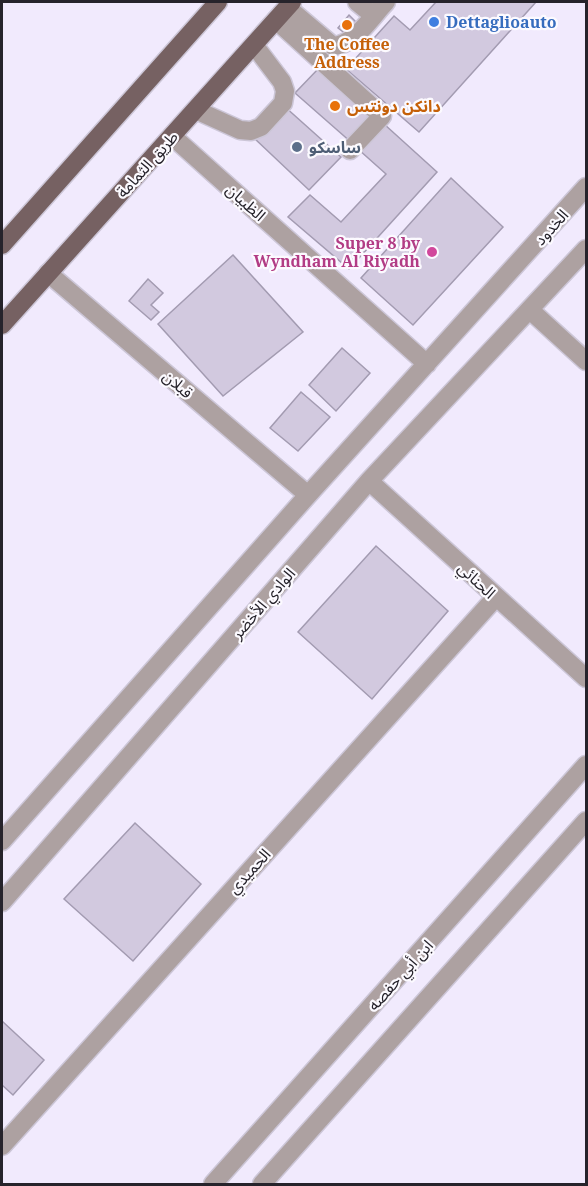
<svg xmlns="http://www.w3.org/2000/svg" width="588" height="1186" font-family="'Noto Serif','Noto Sans Arabic',serif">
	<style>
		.building { fill: #d2c9df; stroke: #a39bb1; stroke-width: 1.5 }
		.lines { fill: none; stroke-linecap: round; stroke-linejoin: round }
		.minor-casing { stroke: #ccc6d7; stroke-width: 21 }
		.major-casing { stroke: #ccc6d7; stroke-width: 21 }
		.minor { stroke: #ada1a1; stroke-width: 18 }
		.major { stroke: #766162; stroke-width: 18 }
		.shop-dot { fill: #3f7fe0; stroke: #fcfaff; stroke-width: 2 }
		.food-dot { fill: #e8710a; stroke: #fcfaff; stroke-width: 2 }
		.service-dot { fill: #5c6f8a; stroke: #fcfaff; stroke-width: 2 }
		.hotel-dot { fill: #d1479c; stroke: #fcfaff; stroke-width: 2 }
		.labels { text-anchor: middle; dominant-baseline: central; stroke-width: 4.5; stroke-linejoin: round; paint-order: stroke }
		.shop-label { font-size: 16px; font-weight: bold; fill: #366cbe; stroke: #fcfaff; text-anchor: start }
		.food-label { font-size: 16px; font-weight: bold; fill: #c56008; stroke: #fcfaff }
		.service-label { font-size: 16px; font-weight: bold; fill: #4e5e75; stroke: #fcfaff; text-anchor: start }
		.street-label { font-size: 16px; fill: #26232b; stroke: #fcfaff }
		.hotel-label { font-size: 16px; font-weight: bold; fill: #b23c85; stroke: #fcfaff; text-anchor: end }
	</style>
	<rect width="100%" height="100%" fill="#f1eafd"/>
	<path class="building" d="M 436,2 L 536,2 L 419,132 L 346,69 L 394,16 L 410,30 Z
		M 349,15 L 357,23 L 347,35 L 338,28 Z
		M 319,68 L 374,118 L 352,143 L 295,93 Z
		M 284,106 L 341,157 L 309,190 L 254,138 Z
		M 384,124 L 437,172 L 349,269 L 288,217 L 310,195 L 341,222 L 386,174 L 358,149 Z
		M 451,178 L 503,227 L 413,325 L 361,278 Z
		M 233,255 L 303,332 L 223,396 L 158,324 Z
		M 148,279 L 163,293 L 151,305 L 159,312 L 151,320 L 129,301 Z
		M 342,348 L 370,373 L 336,411 L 309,385 Z
		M 301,392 L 330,417 L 298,451 L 270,428 Z
		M 376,546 L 448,611 L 372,699 L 298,632 Z
		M 135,823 L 201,884 L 133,961 L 64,899 Z
		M 2,1021 L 44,1060 L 13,1095 L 2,1085 Z"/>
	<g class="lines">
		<g class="minor-casing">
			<path id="minor" d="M 357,2 L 373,15
				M 287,7 L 333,46 C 355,45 372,16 386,2
				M 276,20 L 382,116 L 350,150
				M 196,110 L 240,130 L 251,131 L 261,127 L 283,103 L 285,91 L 282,82 L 254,45
				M 172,136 L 427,364
				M 48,273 L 308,495
				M 530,310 L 586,361
				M 369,481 L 586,678
				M 2,841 L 308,495 L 586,187
				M 2,902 L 369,481 L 586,249
				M 2,1146 L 496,597
				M 213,1184 L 586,765
				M 262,1184 L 586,821"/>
		</g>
		<g class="major-casing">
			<path id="major" d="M 2,245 L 218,2
				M 2,325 L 292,2"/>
		</g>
		<use href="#minor" class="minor"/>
		<use href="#major" class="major"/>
	</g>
	<circle class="shop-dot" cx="434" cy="22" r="6"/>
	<g class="food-dot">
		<circle cx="347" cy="25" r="6"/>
		<circle cx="335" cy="106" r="6"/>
	</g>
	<circle class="service-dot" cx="297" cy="147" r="6"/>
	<circle class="hotel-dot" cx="432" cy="252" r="6"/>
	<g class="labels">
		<g class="shop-label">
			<text x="446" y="22">Dettaglioauto</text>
		</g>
		<g class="food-label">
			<text x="347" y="44">The Coffee<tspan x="347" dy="18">Address</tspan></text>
			<text x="347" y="106" text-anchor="start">دانكن دونتس</text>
		</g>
		<g class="service-label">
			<text x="309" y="147">ساسكو</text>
		</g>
		<g class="street-label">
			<text transform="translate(147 164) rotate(-48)">طريق الثمامة</text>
			<text transform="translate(246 202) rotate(42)">الظبيان</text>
			<text transform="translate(551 227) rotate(-48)">الخدود</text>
			<text transform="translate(178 384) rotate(40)">قبلان</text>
			<text transform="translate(477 580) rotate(43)">الحنائي</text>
			<text transform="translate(263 603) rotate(-49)">الوادي الأخضر</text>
			<text transform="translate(249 871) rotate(-48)">الحميدي</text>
			<text transform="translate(400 975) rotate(-48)">ابن أبي حفصه</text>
		</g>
		<g class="hotel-label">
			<text x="420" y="243">Super 8 by<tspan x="420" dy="18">Wyndham Al Riyadh</tspan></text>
		</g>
	</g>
	<rect width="588" height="1186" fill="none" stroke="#26232b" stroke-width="6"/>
</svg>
